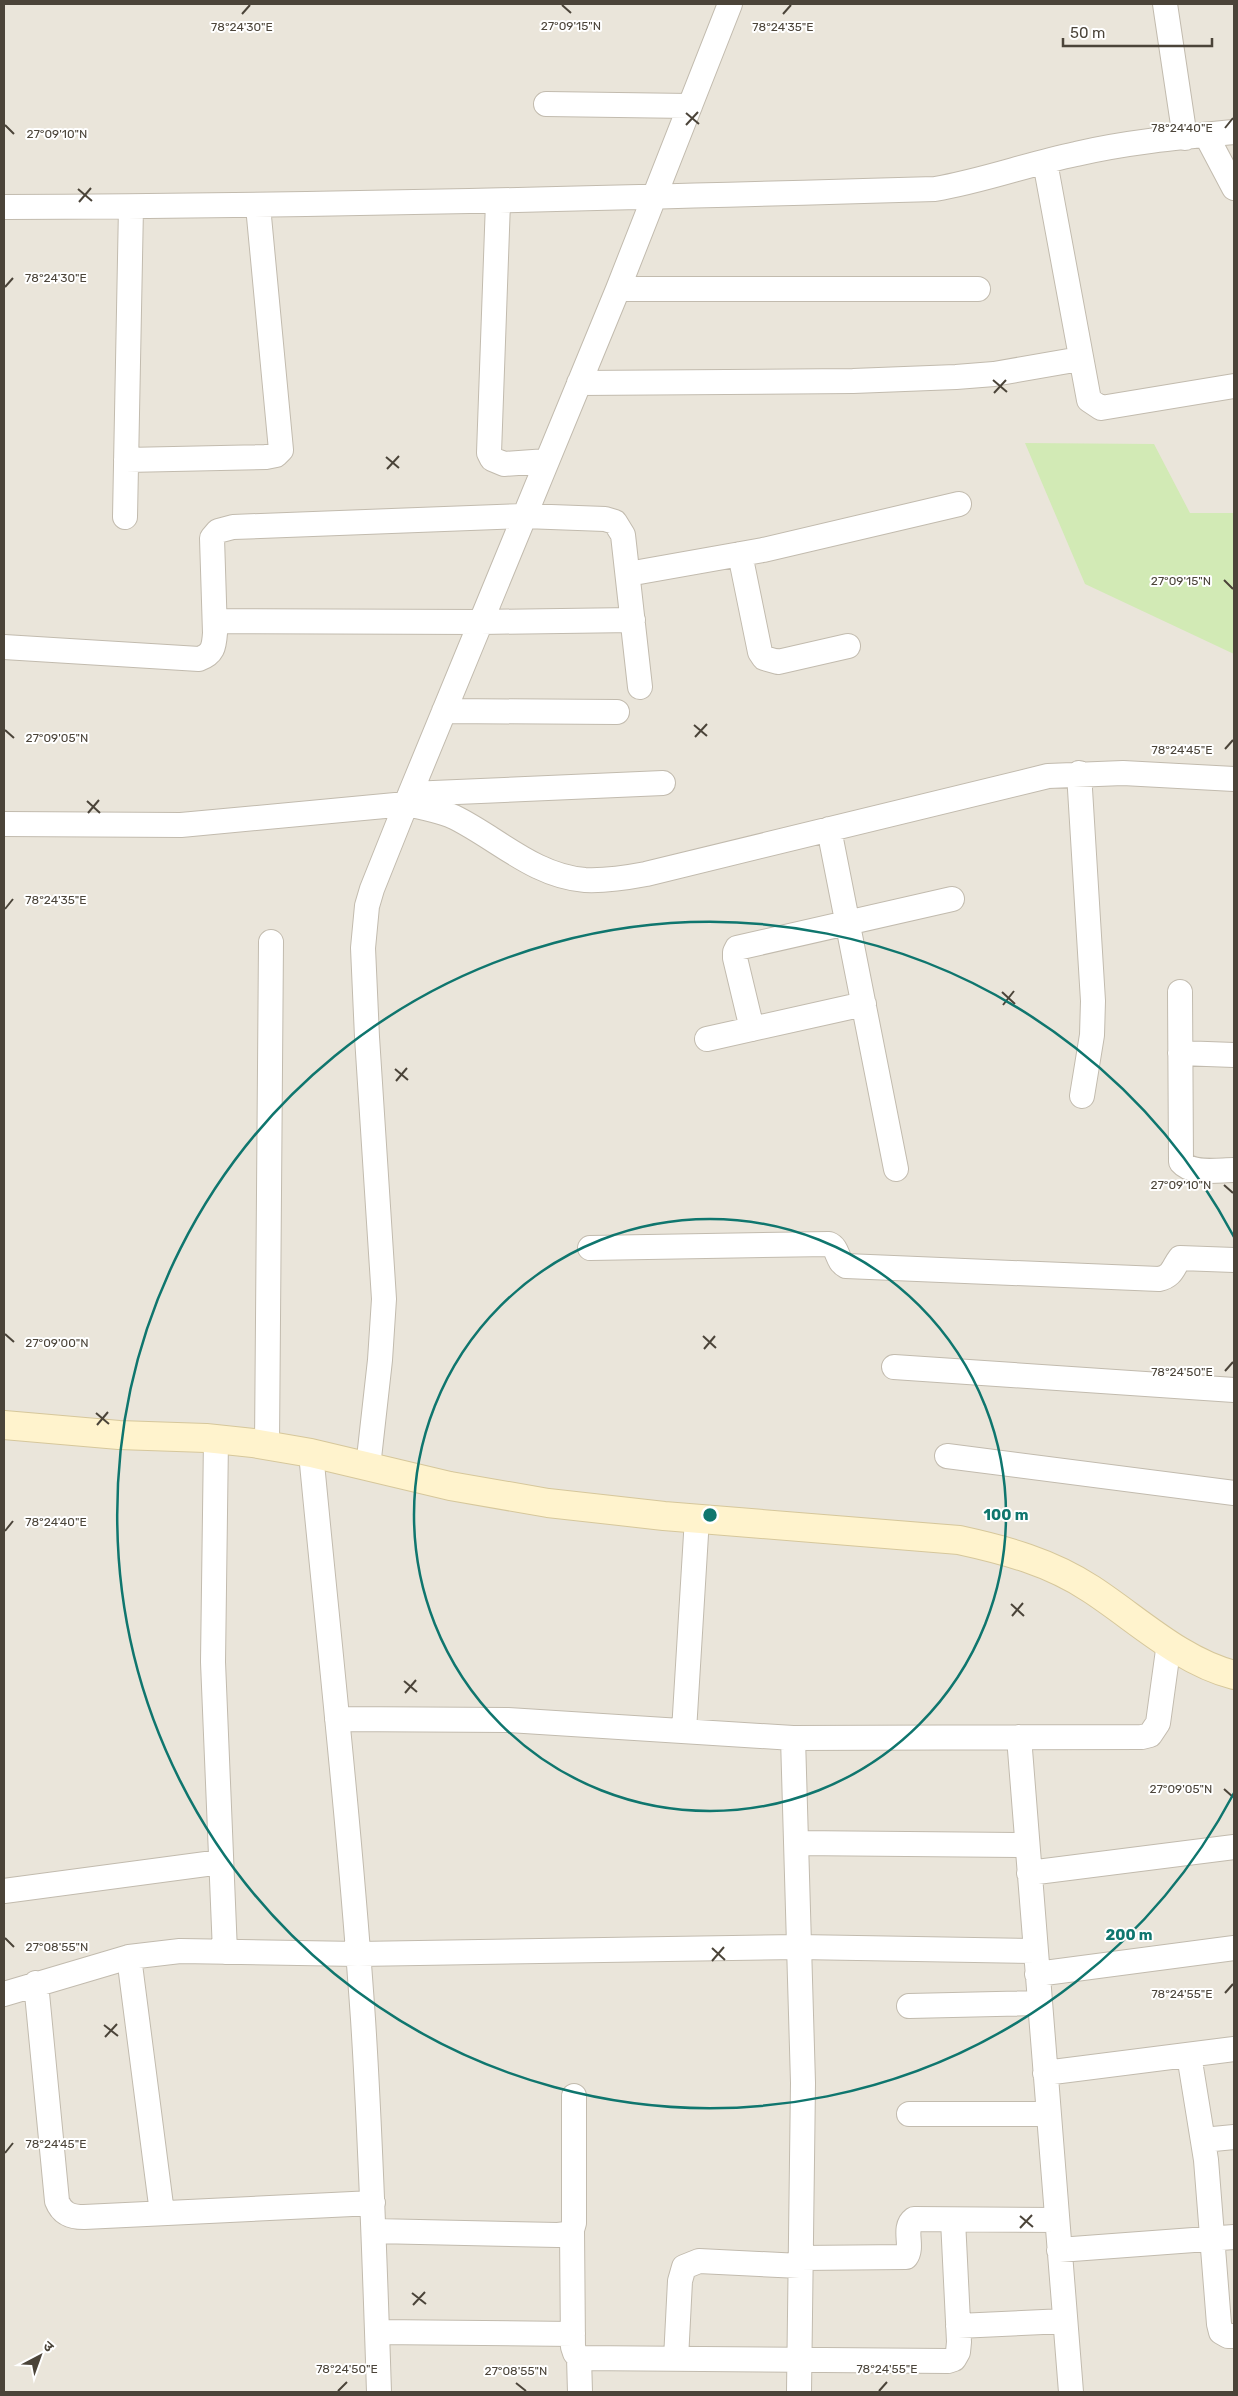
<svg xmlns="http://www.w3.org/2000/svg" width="1238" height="2396" font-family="Rubik,'Noto Sans Devanagari',sans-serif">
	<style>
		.residential { fill: #eae5da }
		.green { fill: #d2eab5 }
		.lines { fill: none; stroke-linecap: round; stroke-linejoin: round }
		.street-casing { stroke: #c2bbae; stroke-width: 26 }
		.secondary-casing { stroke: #d6c79b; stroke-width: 30 }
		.street { stroke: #fff; stroke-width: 24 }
		.secondary { stroke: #fff3cd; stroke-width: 28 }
		.ticks { fill: none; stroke: #4b4439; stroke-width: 2 }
		.ring { fill: none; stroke: #0f766e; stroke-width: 2.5 }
		.ticks-label { font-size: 12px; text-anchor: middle; fill: #4b4439; stroke: #fff; stroke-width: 4; stroke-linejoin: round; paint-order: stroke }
		.centre { fill: #0f766e; stroke: #fff; stroke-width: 2.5 }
		.ring-label { font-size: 15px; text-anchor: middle; font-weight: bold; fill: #0f766e; stroke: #fff; stroke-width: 4; stroke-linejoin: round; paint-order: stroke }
	</style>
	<rect width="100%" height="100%" fill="#f6f3ec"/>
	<path class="residential" d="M 4,4 L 1234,4 L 1234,2392 L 4,2392 Z"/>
	<path class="green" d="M 1025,443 L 1154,444 L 1190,513 L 1234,513 L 1234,654 L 1085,584 Z"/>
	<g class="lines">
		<g class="street-casing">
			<path id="street" d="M 1165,4 L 1185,138
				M 546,104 L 690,106
				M 1206,135 L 1234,188
				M 1045,162 L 1089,400 L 1101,408 L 1234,386
				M 498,202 L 489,453 L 492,459 L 504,464 L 547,461
				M 4,207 C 314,206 625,198 935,189 C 983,181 1028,164 1076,154 C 1127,142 1182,137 1234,132
				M 618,289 L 978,289
				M 579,383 L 853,381 L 956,377 L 994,374 L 1080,359
				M 126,460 L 266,457 L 276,455 L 281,450 L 258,206
				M 125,517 L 131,207
				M 740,554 L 760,652 L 764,658 L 778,662 L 848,646
				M 628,574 L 763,550 L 959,504
				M 215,621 L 481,622 L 633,620
				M 4,647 L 199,659 C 213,654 214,647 215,633 L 212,538 L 218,531 L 233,527 L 524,516 L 605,519 L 615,522 L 623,535 L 640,687
				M 444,711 L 617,712
				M 1079,773 L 1093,1001 L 1092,1035 L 1082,1096
				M 410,794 L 663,783
				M 4,824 L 181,825 L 406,804 C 422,807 438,810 454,817 C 497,838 534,876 585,880 C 606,881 625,878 646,874 L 1048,776 L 1123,773 L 1234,779
				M 829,829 L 896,1169
				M 1180,992 L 1181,1162 C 1192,1175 1218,1170 1234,1170
				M 752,1029 L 735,958 L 735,952 L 737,948 L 952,899
				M 707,1039 L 864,1004
				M 1180,1053 L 1234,1055
				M 590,1248 L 829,1244 C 839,1248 836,1261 846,1266 L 1159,1279 C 1173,1276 1173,1267 1180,1258 L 1234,1260
				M 894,1367 L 1234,1390
				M 216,1439 L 213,1662 L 225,1952
				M 267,1445 L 271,942
				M 311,1453 C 329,1642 350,1830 363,2019 C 371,2143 375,2268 379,2392
				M 947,1456 L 1234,1493
				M 368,1467 L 380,1360 L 384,1299 L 367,1037 L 363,948 L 367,906 L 372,889 L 410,794 L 618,289 L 730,4
				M 337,1719 L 508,1720 L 793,1738 L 1142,1737 L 1150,1735 L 1158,1723 L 1169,1643
				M 684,1731 L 697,1518
				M 1019,1737 L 1071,2392
				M 793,1738 L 803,2083 L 799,2392
				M 796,1843 L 1027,1845
				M 1029,1873 L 1234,1847
				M 4,1891 L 221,1862
				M 129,1957 L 162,2213
				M 1037,1974 L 1234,1948
				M 36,1983 L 57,2201 C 62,2214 71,2217 84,2217 L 373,2203
				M 4,1994 L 129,1957 L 180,1951 L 358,1954 L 799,1947 L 1035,1951
				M 909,2006 L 1039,2003
				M 1189,2055 L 1206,2160 L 1219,2324 L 1221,2332 L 1228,2336 L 1234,2336
				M 1045,2073 L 1234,2049
				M 909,2114 L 1048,2114
				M 1203,2140 L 1234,2137
				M 572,2230 L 573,2347 L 575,2353 L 579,2358 L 948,2361 L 954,2359 L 958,2352 L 959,2342 L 953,2220
				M 374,2231 L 558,2235 L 566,2234 L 572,2230 L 574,2223 L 574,2096
				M 1059,2250 L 1234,2237
				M 800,2258 L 906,2257 C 914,2246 902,2228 914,2219 L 1057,2220
				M 958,2326 L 1065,2321
				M 377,2332 L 573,2334
				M 579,2358 L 580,2392
				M 676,2359 L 680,2281 L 684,2267 L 699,2261 L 800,2266"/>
		</g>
		<g class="secondary-casing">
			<path id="secondary" d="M 4,1425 L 119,1435 L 206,1438 L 253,1443 L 311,1453 L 450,1486 L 548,1503 L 664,1516 L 959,1540 C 1005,1550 1050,1562 1091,1589 C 1137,1619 1180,1661 1234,1675"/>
		</g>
		<use href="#street" class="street"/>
		<use href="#secondary" class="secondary"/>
	</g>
	<path class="ticks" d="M 562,5 L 571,13M 242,14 L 250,5M 783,14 L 791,5M 686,113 L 699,124M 5,125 L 14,134M 686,125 L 698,112M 1225,128 L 1233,118M 78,189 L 92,201M 79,202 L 91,188M 5,287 L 13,278M 993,380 L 1007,392M 994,393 L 1006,380M 386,457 L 399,468M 387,469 L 399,456M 1224,580 L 1233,589M 694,725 L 707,736M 5,730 L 14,738M 695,737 L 707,724M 1225,749 L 1233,740M 87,801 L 100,813M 88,813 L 99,800M 5,909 L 13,899M 1002,992 L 1015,1004M 1003,1005 L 1014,991M 395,1069 L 408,1080M 396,1081 L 407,1068M 1224,1185 L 1233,1193M 5,1334 L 14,1342M 703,1336 L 716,1348M 704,1349 L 715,1336M 1225,1371 L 1233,1362M 96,1413 L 109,1424M 97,1425 L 108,1412M 5,1531 L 13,1521M 1011,1604 L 1024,1616M 1012,1616 L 1023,1603M 404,1681 L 417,1692M 405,1693 L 416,1680M 1224,1789 L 1233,1797M 5,1938 L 14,1947M 712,1948 L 725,1960M 712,1961 L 724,1947M 1225,1993 L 1233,1984M 104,2025 L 118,2036M 105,2037 L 117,2024M 5,2153 L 13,2143M 1020,2216 L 1033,2227M 1020,2228 L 1032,2215M 412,2293 L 426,2304M 413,2305 L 425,2292M 516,2383 L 526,2391M 338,2391 L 347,2382M 879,2391 L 887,2382"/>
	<g class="ring">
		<circle cx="710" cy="1515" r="296"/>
		<path d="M1234 1793A593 593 0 1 1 1234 1237"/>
	</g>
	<g class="ticks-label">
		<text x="571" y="30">27°09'15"N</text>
		<text x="242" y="31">78°24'30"E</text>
		<text x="783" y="31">78°24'35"E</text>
		<text x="1182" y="132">78°24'40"E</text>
		<text x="57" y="138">27°09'10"N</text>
		<text x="56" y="282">78°24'30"E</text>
		<text x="1181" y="585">27°09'15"N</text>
		<text x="57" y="742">27°09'05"N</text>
		<text x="1182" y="754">78°24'45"E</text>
		<text x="56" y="904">78°24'35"E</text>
		<text x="1181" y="1189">27°09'10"N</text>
		<text x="57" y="1347">27°09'00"N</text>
		<text x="1182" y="1376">78°24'50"E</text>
		<text x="56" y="1526">78°24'40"E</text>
		<text x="1181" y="1793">27°09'05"N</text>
		<text x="57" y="1951">27°08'55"N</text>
		<text x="1182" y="1998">78°24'55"E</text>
		<text x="56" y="2148">78°24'45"E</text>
		<text x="347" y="2373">78°24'50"E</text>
		<text x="887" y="2373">78°24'55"E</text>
		<text x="516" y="2375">27°08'55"N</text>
	</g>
	<circle cx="710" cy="1515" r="8" class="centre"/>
	<g class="ring-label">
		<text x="1006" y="1520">100 m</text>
		<text x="1129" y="1940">200 m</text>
	</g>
	<rect width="1238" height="2396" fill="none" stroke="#4b4439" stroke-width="10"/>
	<g transform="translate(40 2356) rotate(41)" stroke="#ffffff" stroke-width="4" paint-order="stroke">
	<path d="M0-4L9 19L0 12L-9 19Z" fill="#4b4439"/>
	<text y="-8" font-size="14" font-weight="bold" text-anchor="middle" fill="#4b4439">उ</text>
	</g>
	<path d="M1063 38v8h149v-8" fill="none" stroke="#4b4439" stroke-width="2.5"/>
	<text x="1070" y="38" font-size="15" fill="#4b4439" stroke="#ffffff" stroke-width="4" paint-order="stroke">50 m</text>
</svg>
